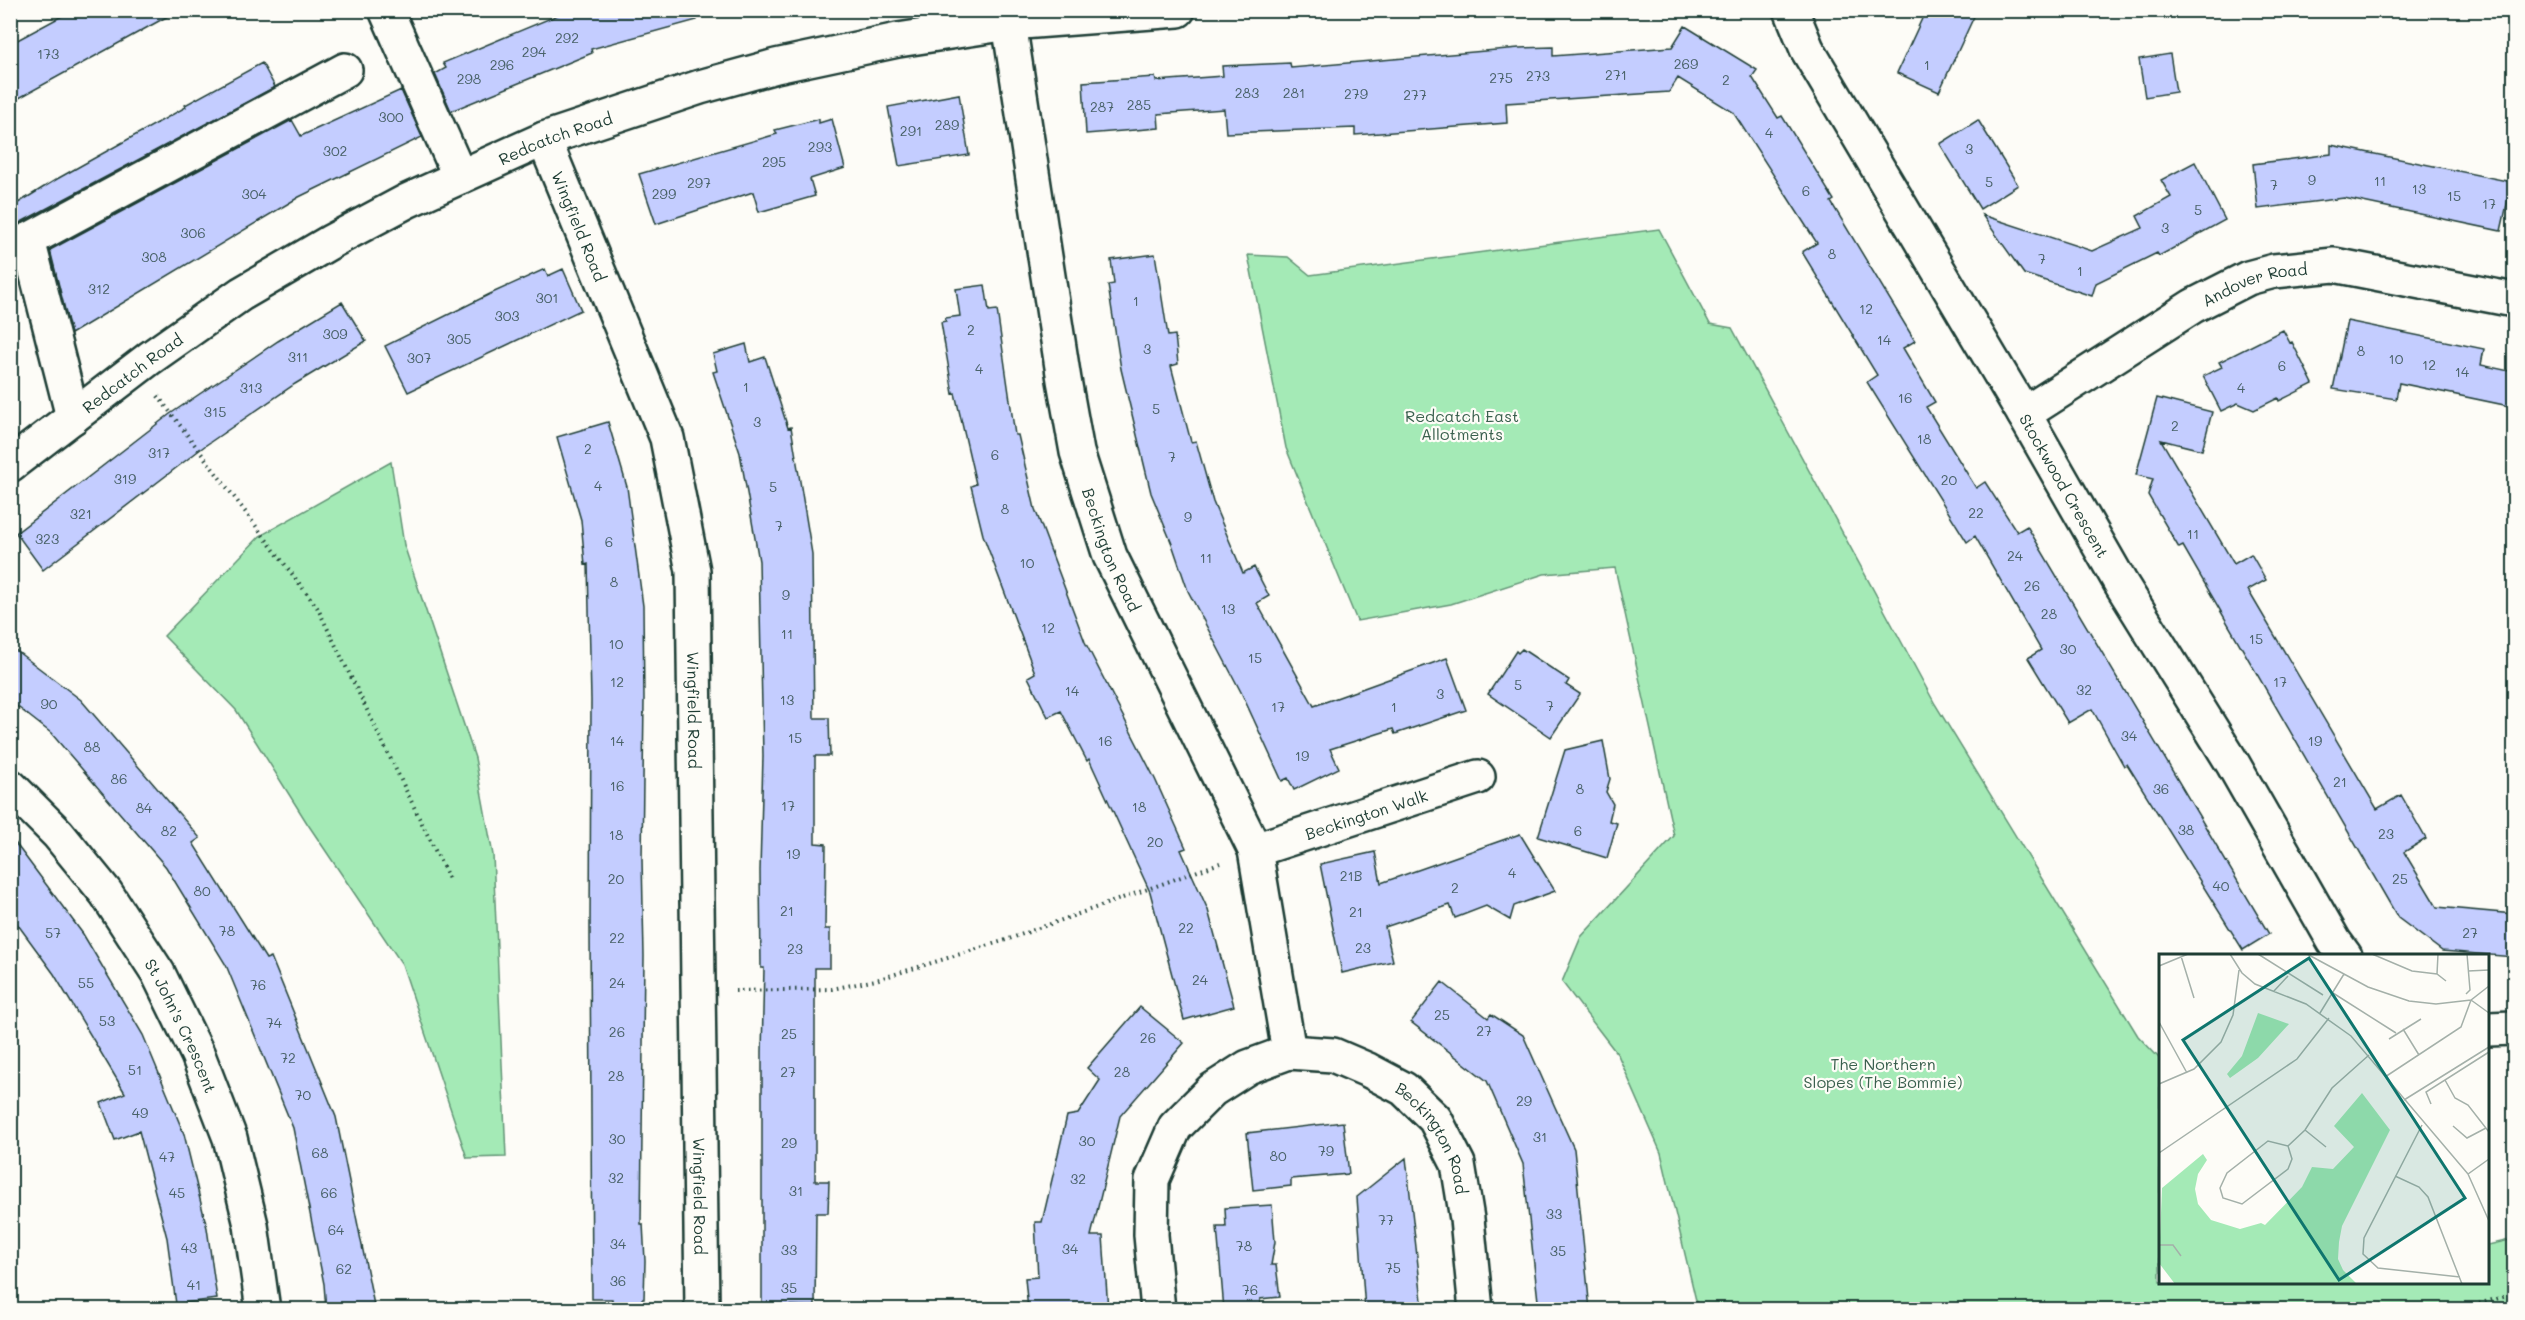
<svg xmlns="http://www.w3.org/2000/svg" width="2525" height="1320" font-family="Mali,sans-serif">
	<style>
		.green { fill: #a4eab6; stroke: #629475; stroke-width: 1.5 }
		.building { fill: #c4cdff; stroke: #1f3d34; stroke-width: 1.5 }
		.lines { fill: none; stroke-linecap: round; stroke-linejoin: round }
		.minor-casing { stroke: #1f3d34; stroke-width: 38 }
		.major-casing { stroke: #1f3d34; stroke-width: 38 }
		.path { stroke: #1f3d34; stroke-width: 4; stroke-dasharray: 1.5 4.5; stroke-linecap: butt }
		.minor { stroke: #fdfcf7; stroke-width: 33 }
		.major { stroke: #fdfcf7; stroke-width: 33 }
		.labels { text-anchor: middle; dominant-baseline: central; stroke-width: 4.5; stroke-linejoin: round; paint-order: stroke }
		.number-label { font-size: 14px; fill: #486167 }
		.street-label { font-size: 16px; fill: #1f3d34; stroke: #fdfcf7 }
		.park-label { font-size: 16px; fill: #3a604e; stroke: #fdfcf7 }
		.inset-road { fill: none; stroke: #a4b0a9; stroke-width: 1.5 }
		.view { fill: #0f766e; fill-opacity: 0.15; stroke: #0f766e; stroke-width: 3 }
		.inset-edge { fill: none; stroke: #1f3d34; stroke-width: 3 }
	</style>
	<rect width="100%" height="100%" fill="#fdfcf7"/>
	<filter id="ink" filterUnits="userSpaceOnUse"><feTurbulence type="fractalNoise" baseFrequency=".0167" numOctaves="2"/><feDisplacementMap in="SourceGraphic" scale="12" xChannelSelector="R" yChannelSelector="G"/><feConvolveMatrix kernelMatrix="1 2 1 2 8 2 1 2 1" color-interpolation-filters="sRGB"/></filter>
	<g filter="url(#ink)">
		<path class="green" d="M 1659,229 L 1710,324 L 1732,328 L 1935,704 L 2138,1036 L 2160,1059 L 2160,1282 L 2488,1282 L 2488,1245 L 2514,1239 L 2514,1309 L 1698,1309 L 1661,1153 L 1618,1055 L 1562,982 L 1581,937 L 1674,836 L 1615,568 L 1544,574 L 1451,604 L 1357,621 L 1286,448 L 1248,255 L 1288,257 L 1310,275 Z
			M 391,462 L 404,545 L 475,758 L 493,855 L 506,1157 L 467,1158 L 402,964 L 307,823 L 236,710 L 164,636 L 260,536 Z"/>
		<path class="building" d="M 73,10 L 179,10 L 10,103 L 10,44 Z
			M 570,10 L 696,10 L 697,20 L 591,49 L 592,53 L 451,111 L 435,74 L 446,68 L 443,63 Z
			M 1926,10 L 1977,10 L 1939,92 L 1897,73 Z
			M 1685,26 L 1757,70 L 1752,77 L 1778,118 L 1782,116 L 1834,200 L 1831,202 L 1915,341 L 1903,348 L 1935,402 L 1926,407 L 1976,488 L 1985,482 L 2017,532 L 2027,526 L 2269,934 L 2243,950 L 2127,764 L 2124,766 L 2092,709 L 2068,723 L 2028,658 L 2041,650 L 1975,536 L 1967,542 L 1867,382 L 1877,375 L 1802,252 L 1817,243 L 1733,112 L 1678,78 L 1669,92 L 1506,103 L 1507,123 L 1355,135 L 1355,128 L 1226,133 L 1224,109 L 1158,114 L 1159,128 L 1086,134 L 1083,82 L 1155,77 L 1156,81 L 1223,76 L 1222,66 L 1290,63 L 1291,68 L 1519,48 L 1553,47 L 1553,56 L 1672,47 Z
			M 2170,54 L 2176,92 L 2145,97 L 2139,59 Z
			M 262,63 L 275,87 L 10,228 L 10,208 L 57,179 L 186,107 L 185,105 Z
			M 401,90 L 422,137 L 299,197 L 71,334 L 50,250 L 292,120 L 301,136 Z
			M 959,94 L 969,155 L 899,166 L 888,107 Z
			M 819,119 L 819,123 L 832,119 L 845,168 L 810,179 L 815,196 L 759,212 L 753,192 L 656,224 L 639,174 L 777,134 L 775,130 Z
			M 1978,120 L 2018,185 L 1980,209 L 1940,144 Z
			M 2331,145 L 2512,182 L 2501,231 L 2344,198 L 2258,209 L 2253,164 L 2331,154 Z
			M 2195,162 L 2225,220 L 2159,256 L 2157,253 L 2096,283 L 2092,296 L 2024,274 L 1982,215 L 2092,251 L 2143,228 L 2137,216 L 2171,197 L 2161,180 Z
			M 1155,254 L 1168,336 L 1175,335 L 1178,364 L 1171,366 L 1191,442 L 1196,441 L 1213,502 L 1243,573 L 1254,567 L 1269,596 L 1257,603 L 1314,706 L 1447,658 L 1466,710 L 1395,734 L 1393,729 L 1330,749 L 1339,768 L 1294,790 L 1288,778 L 1282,781 L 1241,692 L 1188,591 L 1172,544 L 1151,493 L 1121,369 L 1108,285 L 1114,284 L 1111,260 Z
			M 545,269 L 548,276 L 563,269 L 581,310 L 408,392 L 385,346 L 490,294 Z
			M 985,285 L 989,311 L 997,310 L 1015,435 L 1018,435 L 1035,509 L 1085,642 L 1155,779 L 1186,848 L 1181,850 L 1208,910 L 1234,1006 L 1184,1020 L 1150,892 L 1089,759 L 1087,761 L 1061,711 L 1048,717 L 1028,677 L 1035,673 L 983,535 L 971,486 L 976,484 L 955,393 L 953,394 L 941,322 L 946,321 L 945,318 L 960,316 L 956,289 Z
			M 342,302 L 366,341 L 295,384 L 206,445 L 43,570 L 16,533 L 170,414 L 278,341 Z
			M 2347,321 L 2484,349 L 2481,365 L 2514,372 L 2514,407 L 2399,383 L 2396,399 L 2333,389 Z
			M 2283,330 L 2290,343 L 2292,342 L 2313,384 L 2279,401 L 2278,398 L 2254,410 L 2238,403 L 2221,411 L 2203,376 L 2222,367 L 2219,362 Z
			M 746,344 L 750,362 L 765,357 L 788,428 L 791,427 L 812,554 L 814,718 L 829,718 L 830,756 L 815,756 L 815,843 L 826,844 L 825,929 L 830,929 L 830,968 L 815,968 L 815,1181 L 829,1181 L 828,1213 L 816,1213 L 815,1306 L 762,1305 L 762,1052 L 764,968 L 761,968 L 760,871 L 763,756 L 759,561 L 740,453 L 713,372 L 717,371 L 713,354 Z
			M 2157,398 L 2212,412 L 2202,450 L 2161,440 L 2234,564 L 2251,554 L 2266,580 L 2248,590 L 2377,809 L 2401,795 L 2426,839 L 2404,852 L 2437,907 L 2514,914 L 2514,957 L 2442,951 L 2398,918 L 2183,546 L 2179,548 L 2148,495 L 2153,479 L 2136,475 Z
			M 608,422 L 627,487 L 643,606 L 644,700 L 642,859 L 644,956 L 641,1224 L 643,1224 L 645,1261 L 644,1299 L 642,1299 L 641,1310 L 612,1310 L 612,1299 L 592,1299 L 590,930 L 591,700 L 588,564 L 585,565 L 581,520 L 557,437 Z
			M 10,646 L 81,700 L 200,838 L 193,843 L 266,959 L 271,957 L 336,1117 L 375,1310 L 326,1310 L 324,1284 L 293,1128 L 226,965 L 166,867 L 51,733 L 10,701 Z
			M 1522,649 L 1569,680 L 1566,685 L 1580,694 L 1551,737 L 1488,694 L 1516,651 L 1518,653 Z
			M 1603,741 L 1610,779 L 1606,792 L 1613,804 L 1609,821 L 1617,823 L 1607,858 L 1538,837 L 1565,750 Z
			M 1520,834 L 1555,891 L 1514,906 L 1510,920 L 1486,906 L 1455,918 L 1450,905 L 1385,927 L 1393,961 L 1342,973 L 1320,864 L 1375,852 L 1381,883 Z
			M 10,836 L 83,934 L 143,1035 L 184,1134 L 207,1228 L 217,1299 L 176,1304 L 167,1238 L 139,1131 L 115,1140 L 101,1103 L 125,1093 L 54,974 L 10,914 Z
			M 1442,982 L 1488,1018 L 1491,1014 L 1523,1035 L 1555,1107 L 1574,1149 L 1590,1310 L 1539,1310 L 1523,1164 L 1487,1081 L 1411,1022 Z
			M 1140,1007 L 1184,1043 L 1120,1116 L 1091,1236 L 1103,1236 L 1108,1310 L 1028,1310 L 1025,1278 L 1038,1277 L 1035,1222 L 1042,1222 L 1067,1116 L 1078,1114 L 1100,1080 L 1087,1068 Z
			M 1343,1122 L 1349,1174 L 1291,1179 L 1291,1186 L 1253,1190 L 1247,1133 Z
			M 1406,1158 L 1423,1310 L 1365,1310 L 1357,1197 Z
			M 1272,1205 L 1275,1242 L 1271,1265 L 1276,1265 L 1280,1297 L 1260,1299 L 1261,1310 L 1224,1310 L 1217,1227 L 1226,1227 L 1225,1208 Z"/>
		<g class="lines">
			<g class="minor-casing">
				<g id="minor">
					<path d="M 386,10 L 460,177"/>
					<path id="s1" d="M 1791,10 L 1807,49 L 2024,414 L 2120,582 L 2233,764 L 2334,941 L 2345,956"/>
					<path id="s2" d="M 1009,23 L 1064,380 L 1077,452 L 1110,556 L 1255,850 L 1289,1052"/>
					<path id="s3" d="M 544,139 L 667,438 L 693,571 L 702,1310"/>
					<path d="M 28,240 L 73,417"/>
					<path d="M 10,250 L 345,70"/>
					<path id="s4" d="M 2024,414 L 2193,306 L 2248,278 L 2274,271 L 2334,265 L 2514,300"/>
					<path id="s5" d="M 10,786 L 58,834 L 106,893 L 158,973 L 198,1055 L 230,1138 L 251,1225 L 263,1310"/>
					<path id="s6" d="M 1255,850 L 1478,777"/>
					<path d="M 2488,1029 L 2514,1028"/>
					<path id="s7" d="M 1158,1310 L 1151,1235 L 1152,1180 L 1175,1127 L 1212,1090 L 1248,1067 L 1289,1052 L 1333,1055 L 1368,1070 L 1404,1089 L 1435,1119 L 1458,1164 L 1467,1219 L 1476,1310"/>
				</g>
			</g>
			<g class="major-casing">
				<g id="major">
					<path id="s8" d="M 10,465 L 150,358 L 241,294 L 332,241 L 407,201 L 544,139 L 700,87 L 776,66 L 898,40 L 1009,23 L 1178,10"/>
				</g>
			</g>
			<path class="path" d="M 158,396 L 317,607 L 449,879
				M 735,991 L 832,989 L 876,980 L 1006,940 L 1220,863
				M 2456,1310 L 2514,1294"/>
			<use href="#minor" class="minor"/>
			<use href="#major" class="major"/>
		</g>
	</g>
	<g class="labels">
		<g class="number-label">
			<text x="567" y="37">292</text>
			<text x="534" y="51">294</text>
			<text x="48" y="53">173</text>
			<text x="1686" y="63">269</text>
			<text x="502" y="64">296</text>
			<text x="1927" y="64">1</text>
			<text x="1616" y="74">271</text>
			<text x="1538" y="75">273</text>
			<text x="1501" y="77">275</text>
			<text x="469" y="78">298</text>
			<text x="1726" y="79">2</text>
			<text x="1247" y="92">283</text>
			<text x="1294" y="92">281</text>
			<text x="1356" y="93">279</text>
			<text x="1415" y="94">277</text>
			<text x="1139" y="104">285</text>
			<text x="1102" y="106">287</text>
			<text x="391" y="116">300</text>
			<text x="947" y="124">289</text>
			<text x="911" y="130">291</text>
			<text x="1769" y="132">4</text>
			<text x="820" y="146">293</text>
			<text x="1969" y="148">3</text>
			<text x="335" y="150">302</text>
			<text x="774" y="161">295</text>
			<text x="2312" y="179">9</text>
			<text x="2380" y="180">11</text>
			<text x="1989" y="181">5</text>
			<text x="699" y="182">297</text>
			<text x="2274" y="184">7</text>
			<text x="2419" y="188">13</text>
			<text x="1806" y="190">6</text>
			<text x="254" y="193">304</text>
			<text x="664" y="193">299</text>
			<text x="2454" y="195">15</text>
			<text x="2489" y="203">17</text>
			<text x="2198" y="209">5</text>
			<text x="2165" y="227">3</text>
			<text x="193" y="232">306</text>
			<text x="1832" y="253">8</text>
			<text x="154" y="256">308</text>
			<text x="2042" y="258">7</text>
			<text x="2080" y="270">1</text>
			<text x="99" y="288">312</text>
			<text x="547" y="297">301</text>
			<text x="1136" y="300">1</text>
			<text x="1866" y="308">12</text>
			<text x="507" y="315">303</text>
			<text x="971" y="329">2</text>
			<text x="335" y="333">309</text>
			<text x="459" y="338">305</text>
			<text x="1884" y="339">14</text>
			<text x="1147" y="348">3</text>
			<text x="2361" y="350">8</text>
			<text x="298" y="356">311</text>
			<text x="419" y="357">307</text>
			<text x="2396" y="358">10</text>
			<text x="2429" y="364">12</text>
			<text x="2282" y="365">6</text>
			<text x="979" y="368">4</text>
			<text x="2462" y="371">14</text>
			<text x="746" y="386">1</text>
			<text x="251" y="387">313</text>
			<text x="2241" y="387">4</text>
			<text x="1905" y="397">16</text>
			<text x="1156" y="408">5</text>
			<text x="215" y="411">315</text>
			<text x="757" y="421">3</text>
			<text x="2175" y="425">2</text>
			<text x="1924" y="438">18</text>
			<text x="588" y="448">2</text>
			<text x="159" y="452">317</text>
			<text x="995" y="454">6</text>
			<text x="1172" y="456">7</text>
			<text x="125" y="478">319</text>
			<text x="1949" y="479">20</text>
			<text x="598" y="485">4</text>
			<text x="773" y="486">5</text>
			<text x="1005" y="508">8</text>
			<text x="1976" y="512">22</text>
			<text x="81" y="513">321</text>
			<text x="1188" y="516">9</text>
			<text x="779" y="525">7</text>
			<text x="2193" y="533">11</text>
			<text x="47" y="538">323</text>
			<text x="609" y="541">6</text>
			<text x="2015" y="555">24</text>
			<text x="1206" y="557">11</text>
			<text x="1027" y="562">10</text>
			<text x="614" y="581">8</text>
			<text x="2032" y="585">26</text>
			<text x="786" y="594">9</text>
			<text x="1228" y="608">13</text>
			<text x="2049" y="613">28</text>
			<text x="1048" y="627">12</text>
			<text x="787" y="633">11</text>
			<text x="2256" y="638">15</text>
			<text x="616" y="643">10</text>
			<text x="2068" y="648">30</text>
			<text x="1255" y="657">15</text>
			<text x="617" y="681">12</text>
			<text x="2280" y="681">17</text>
			<text x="1518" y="684">5</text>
			<text x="2084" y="689">32</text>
			<text x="1072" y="690">14</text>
			<text x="1440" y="693">3</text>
			<text x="787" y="699">13</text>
			<text x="49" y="703">90</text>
			<text x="1550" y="705">7</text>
			<text x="1278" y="706">17</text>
			<text x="1394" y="706">1</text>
			<text x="2129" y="735">34</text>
			<text x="795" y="737">15</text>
			<text x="617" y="740">14</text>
			<text x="1105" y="740">16</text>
			<text x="2315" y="740">19</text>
			<text x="92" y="746">88</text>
			<text x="1302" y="755">19</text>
			<text x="119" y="778">86</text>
			<text x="2340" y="781">21</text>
			<text x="617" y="785">16</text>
			<text x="1580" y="788">8</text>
			<text x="2161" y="788">36</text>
			<text x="788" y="805">17</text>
			<text x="1139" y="806">18</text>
			<text x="144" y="807">84</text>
			<text x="2186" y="829">38</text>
			<text x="169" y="830">82</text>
			<text x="1578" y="830">6</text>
			<text x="2386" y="833">23</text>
			<text x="616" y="834">18</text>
			<text x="1155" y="841">20</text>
			<text x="793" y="853">19</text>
			<text x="1512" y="872">4</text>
			<text x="1351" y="875">21B</text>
			<text x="616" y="878">20</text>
			<text x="2400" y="878">25</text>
			<text x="2221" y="885">40</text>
			<text x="1455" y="887">2</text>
			<text x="202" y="890">80</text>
			<text x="787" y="910">21</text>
			<text x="1356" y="911">21</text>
			<text x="1186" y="927">22</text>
			<text x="227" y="930">78</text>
			<text x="53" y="932">57</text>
			<text x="2470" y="932">27</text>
			<text x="617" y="937">22</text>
			<text x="1363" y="947">23</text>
			<text x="795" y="948">23</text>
			<text x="1200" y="979">24</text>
			<text x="86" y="982">55</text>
			<text x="617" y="982">24</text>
			<text x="258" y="984">76</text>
			<text x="1442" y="1014">25</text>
			<text x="107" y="1020">53</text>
			<text x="274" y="1022">74</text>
			<text x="1484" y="1030">27</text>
			<text x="617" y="1031">26</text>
			<text x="789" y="1033">25</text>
			<text x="1148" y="1037">26</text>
			<text x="288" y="1057">72</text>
			<text x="135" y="1069">51</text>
			<text x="788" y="1071">27</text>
			<text x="1122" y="1071">28</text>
			<text x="616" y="1075">28</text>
			<text x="303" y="1094">70</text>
			<text x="1524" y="1100">29</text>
			<text x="140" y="1112">49</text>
			<text x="1540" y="1136">31</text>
			<text x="617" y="1138">30</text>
			<text x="1087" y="1140">30</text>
			<text x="789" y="1142">29</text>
			<text x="1326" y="1150">79</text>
			<text x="320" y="1152">68</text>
			<text x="1278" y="1155">80</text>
			<text x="167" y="1156">47</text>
			<text x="616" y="1177">32</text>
			<text x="1078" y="1178">32</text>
			<text x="796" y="1190">31</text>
			<text x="177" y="1192">45</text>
			<text x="329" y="1192">66</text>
			<text x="1554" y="1213">33</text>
			<text x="1386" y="1219">77</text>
			<text x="336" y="1229">64</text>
			<text x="618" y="1243">34</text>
			<text x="1244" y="1245">78</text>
			<text x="189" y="1247">43</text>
			<text x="1070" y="1248">34</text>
			<text x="789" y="1249">33</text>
			<text x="1558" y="1250">35</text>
			<text x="1393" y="1267">75</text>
			<text x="344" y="1268">62</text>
			<text x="618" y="1280">36</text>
			<text x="194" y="1284">41</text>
			<text x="789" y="1287">35</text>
			<text x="1250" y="1289">76</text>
		</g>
		<g class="street-label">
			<text stroke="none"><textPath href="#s8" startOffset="639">Redcatch Road</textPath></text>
			<text stroke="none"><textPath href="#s3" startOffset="94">Wingfield Road</textPath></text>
			<text stroke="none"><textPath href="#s4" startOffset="267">Andover Road</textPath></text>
			<text stroke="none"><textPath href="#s8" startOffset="153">Redcatch Road</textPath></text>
			<text stroke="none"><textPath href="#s1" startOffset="549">Stockwood Crescent</textPath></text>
			<text stroke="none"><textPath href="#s2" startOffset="538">Beckington Road</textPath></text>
			<text stroke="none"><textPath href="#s3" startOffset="598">Wingfield Road</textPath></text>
			<text stroke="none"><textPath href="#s6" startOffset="117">Beckington Walk</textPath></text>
			<text stroke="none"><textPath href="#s5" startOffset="297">St John's Crescent</textPath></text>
			<text stroke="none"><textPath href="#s7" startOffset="508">Beckington Road</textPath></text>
			<text stroke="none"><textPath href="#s3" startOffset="1084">Wingfield Road</textPath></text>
		</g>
		<g class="park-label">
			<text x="1462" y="415">Redcatch East<tspan x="1462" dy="18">Allotments</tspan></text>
			<text x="1883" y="1063">The Northern<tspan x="1883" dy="18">Slopes (The Bommie)</tspan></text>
		</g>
	</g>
	<g transform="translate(2159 954)">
		<rect width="330" height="330" fill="#fdfcf7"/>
		<path d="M 99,59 L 130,70 L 99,104 L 71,124 L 68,120 L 83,102 ZM 203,139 L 231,176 L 183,272 L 180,288 L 179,305 L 184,316 L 198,330 L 16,330 L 0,309 L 3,234 L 44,200 L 48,206 L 39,220 L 36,235 L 39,250 L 52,266 L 81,275 L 102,269 L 106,271 L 143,233 L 153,213 L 174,215 L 195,193 L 175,172 Z" fill="#a4eab6"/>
		<path class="inset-road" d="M 71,0 L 83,19 L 96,30 L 147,50 L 192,82 L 309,220 L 330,205M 99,0 L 164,41M 148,0 L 209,33 L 250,47 L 277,50 L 312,46 L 330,32M 213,0 L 253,17 L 278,20 L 287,27M 22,2 L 35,44M 0,12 L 29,0M 309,17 L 330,16M 278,20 L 279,0M 115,37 L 129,22M 174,39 L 237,79M 307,40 L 311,36 L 308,0M 312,46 L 330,59M 161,59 L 185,20M 0,68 L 28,119M 244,75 L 260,101M 230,85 L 262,65M 226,123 L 302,73 L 312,46M 286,126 L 296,144 L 309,151 L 330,178M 0,130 L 35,115 L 62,88 L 74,61 L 80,16M 245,146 L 330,93M 272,150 L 267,138 L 330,98M 263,171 L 205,284 L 204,300 L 219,314 L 301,323M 294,172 L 308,184 L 327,174M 146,176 L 167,193M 129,192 L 109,187 L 68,219 L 61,234 L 64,244 L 83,250 L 129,215 L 133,205 L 129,192 L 146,176 L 173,134 L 210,101M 0,199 L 138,105 L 170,64M 309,220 L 330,267M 236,222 L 260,233 L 269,243 L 303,330M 0,291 L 14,291 L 22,302"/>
		<path class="view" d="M 150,4 L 306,244 L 180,326 L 24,86 Z"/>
		<rect width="330" height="330" class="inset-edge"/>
	</g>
	<rect width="2525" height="1320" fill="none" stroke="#fdfcf7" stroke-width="36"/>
	<rect x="18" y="18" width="2489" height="1284" fill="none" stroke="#1f3d34" stroke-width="2" filter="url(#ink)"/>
</svg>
